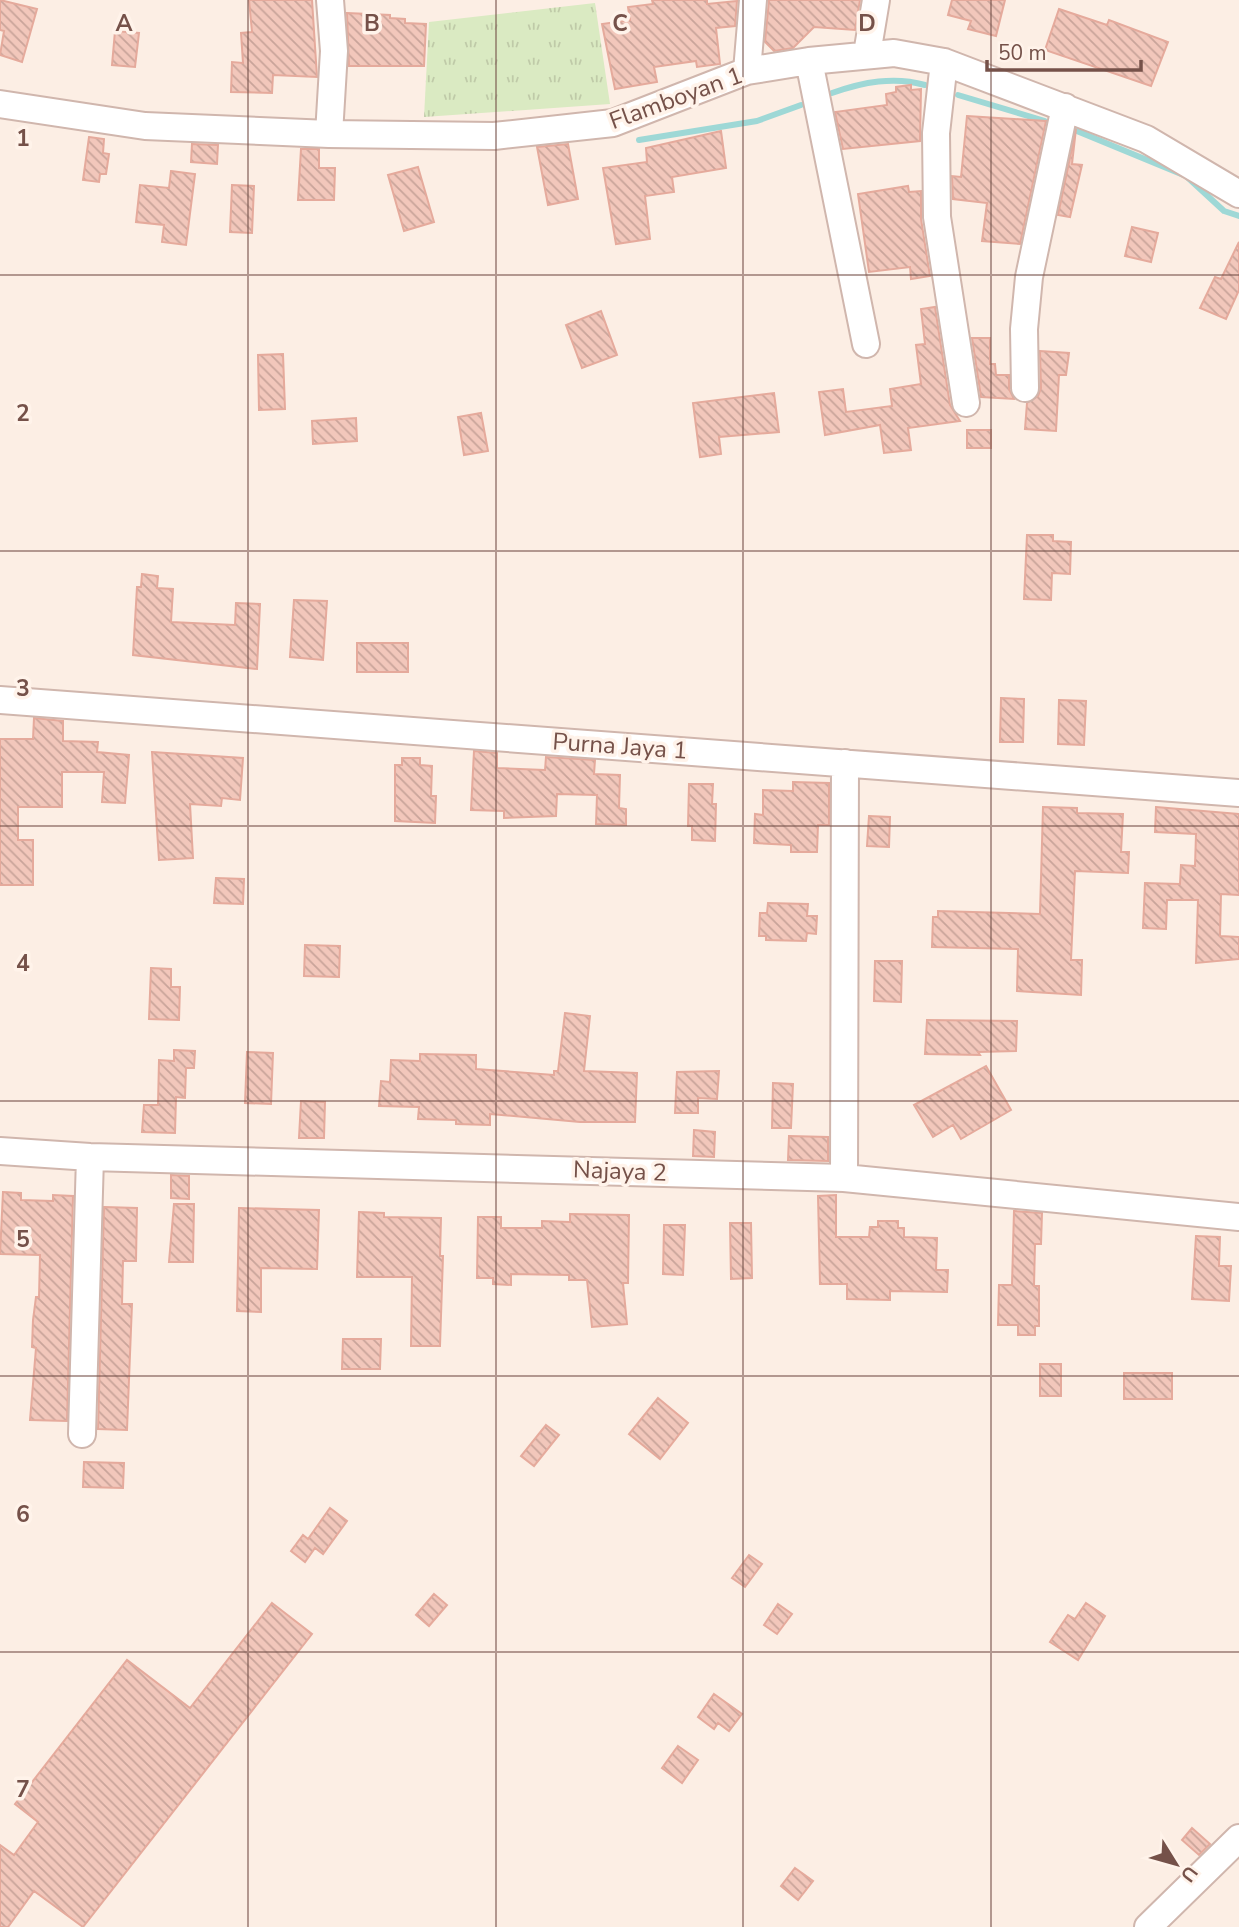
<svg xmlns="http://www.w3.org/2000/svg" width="1239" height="1927" font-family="'Nunito Sans',sans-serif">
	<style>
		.grass { fill: url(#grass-tufts) }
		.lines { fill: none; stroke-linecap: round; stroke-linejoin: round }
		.stream { stroke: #9ed8d6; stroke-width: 6 }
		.building { fill: url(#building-back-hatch); stroke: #e5aa9c; stroke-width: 2 }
		.minor-casing { stroke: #d0b6ad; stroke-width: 30 }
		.minor { stroke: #fff; stroke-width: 26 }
		.grid { fill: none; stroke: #755149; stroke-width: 2; stroke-opacity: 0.55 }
		.labels { text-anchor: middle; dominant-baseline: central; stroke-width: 7; stroke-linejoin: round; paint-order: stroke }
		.street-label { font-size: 24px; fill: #755149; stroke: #fff3ea }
		.grid-label { font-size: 23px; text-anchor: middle; font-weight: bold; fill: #755149; stroke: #fff3ea; stroke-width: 7; stroke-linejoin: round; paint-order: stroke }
	</style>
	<defs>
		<pattern id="grass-tufts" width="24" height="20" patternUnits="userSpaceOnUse" patternTransform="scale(1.75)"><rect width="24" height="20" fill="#daeac2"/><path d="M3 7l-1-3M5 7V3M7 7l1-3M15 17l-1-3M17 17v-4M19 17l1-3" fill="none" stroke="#bfcaa8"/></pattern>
		<pattern id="building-back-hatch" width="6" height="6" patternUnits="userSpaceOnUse" patternTransform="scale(1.75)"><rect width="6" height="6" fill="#f2c7bb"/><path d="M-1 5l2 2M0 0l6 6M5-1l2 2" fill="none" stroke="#c9a49a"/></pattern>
	</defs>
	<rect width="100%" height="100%" fill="#fceee4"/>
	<path class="grass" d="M 595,3 L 610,104 L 424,117 L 429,22 Z"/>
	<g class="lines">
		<path class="stream" d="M 832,93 C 863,82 894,76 925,85
			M 958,95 L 1045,121
			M 1072,129 L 1186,176 L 1224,211 L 1239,216
			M 639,140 L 757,121 L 801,105"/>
	</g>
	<path class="building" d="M 0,0 L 37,9 L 22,62 L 0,55 L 4,31 L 0,30 Z
		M 249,0 L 312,0 L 317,77 L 273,75 L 272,93 L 231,92 L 232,62 L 243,63 L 241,33 L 252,32 Z
		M 652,0 L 707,0 L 707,4 L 737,1 L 735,26 L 716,28 L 720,64 L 697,67 L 696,61 L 654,67 L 657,82 L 615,89 L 602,24 L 630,20 L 628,7 L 653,4 Z
		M 769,0 L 860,0 L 855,30 L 814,27 L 793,48 L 774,51 L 765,42 Z
		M 952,0 L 1005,0 L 996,36 L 968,29 L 971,21 L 948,15 Z
		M 1059,9 L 1107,25 L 1109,20 L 1168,42 L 1151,86 L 1045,50 Z
		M 347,13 L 390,15 L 390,18 L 405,19 L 405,23 L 426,24 L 424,66 L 349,66 Z
		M 115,31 L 139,33 L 135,67 L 112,65 Z
		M 911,85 L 911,90 L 921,89 L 920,141 L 843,149 L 835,112 L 887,105 L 886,94 L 896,92 L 896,87 Z
		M 967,116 L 1046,121 L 1020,244 L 982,241 L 987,203 L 953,199 L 952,176 L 961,177 Z
		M 1076,129 L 1072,164 L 1082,165 L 1070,217 L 1058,215 Z
		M 721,131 L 726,168 L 672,177 L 674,192 L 645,196 L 650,239 L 616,244 L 603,168 L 647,162 L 646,148 Z
		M 89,137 L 104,139 L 103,153 L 109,154 L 106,174 L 100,174 L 99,182 L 83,180 Z
		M 192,144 L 218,145 L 217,164 L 191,162 Z
		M 568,144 L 578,199 L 548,205 L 537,147 Z
		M 301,149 L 319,149 L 319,168 L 335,168 L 334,200 L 298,200 Z
		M 418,167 L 434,222 L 404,231 L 388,175 Z
		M 171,171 L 195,174 L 186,245 L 162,242 L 164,225 L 136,222 L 140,185 L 169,188 Z
		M 232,185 L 254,186 L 252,233 L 230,232 Z
		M 908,186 L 909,192 L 921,191 L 921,219 L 930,276 L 911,279 L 910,267 L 869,272 L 858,194 Z
		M 1132,227 L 1158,233 L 1151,262 L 1125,256 Z
		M 1239,242 L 1239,290 L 1226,319 L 1200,308 L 1215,277 L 1221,279 Z
		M 935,307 L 950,405 L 960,421 L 908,428 L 911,450 L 884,453 L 880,425 L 825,435 L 819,392 L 843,389 L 846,412 L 892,406 L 890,389 L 921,384 L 916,345 L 925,344 L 921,309 Z
		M 601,311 L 617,355 L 582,368 L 566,325 Z
		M 972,338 L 990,338 L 990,364 L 995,364 L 996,375 L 1009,375 L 1009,389 L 1014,399 L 981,397 Z
		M 1040,351 L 1069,353 L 1066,375 L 1059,375 L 1056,431 L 1025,429 L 1027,403 L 1038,396 L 1041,388 Z
		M 283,354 L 285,409 L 259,410 L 258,355 Z
		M 774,393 L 779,432 L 719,437 L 721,454 L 700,457 L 693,403 Z
		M 481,413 L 488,451 L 464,455 L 458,417 Z
		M 356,418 L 357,441 L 313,444 L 312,421 Z
		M 967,430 L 991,430 L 991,448 L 967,448 Z
		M 1027,535 L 1053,535 L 1053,541 L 1071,542 L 1070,574 L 1052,573 L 1051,600 L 1024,599 Z
		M 142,574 L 158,576 L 157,588 L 173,589 L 171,622 L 235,625 L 236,603 L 260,604 L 257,669 L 133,655 L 137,587 L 141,587 Z
		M 294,600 L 327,601 L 323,660 L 290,657 Z
		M 357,643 L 408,643 L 408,672 L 357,672 Z
		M 1001,698 L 1024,699 L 1023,742 L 1000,742 Z
		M 1059,700 L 1086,701 L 1084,745 L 1058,744 Z
		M 34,718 L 63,721 L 63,741 L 98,742 L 97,752 L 129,755 L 125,803 L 102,802 L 104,772 L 62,772 L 62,807 L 18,807 L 18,840 L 33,840 L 33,885 L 0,885 L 0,739 L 33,739 Z
		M 474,751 L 497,753 L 497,768 L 545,770 L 546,757 L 595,760 L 594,774 L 620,775 L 619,808 L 626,809 L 626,825 L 596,824 L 597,795 L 557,794 L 556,816 L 504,818 L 504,811 L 471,810 Z
		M 152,752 L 243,758 L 240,800 L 222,798 L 221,806 L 190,804 L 193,858 L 159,860 Z
		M 402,758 L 420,758 L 420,765 L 432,766 L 431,796 L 436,796 L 435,823 L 395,821 L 395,765 L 402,765 Z
		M 793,782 L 829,783 L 829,825 L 818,825 L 817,852 L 791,852 L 791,845 L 754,843 L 755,814 L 763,815 L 763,790 L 793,791 Z
		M 689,784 L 713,784 L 712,804 L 716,804 L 715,841 L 692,840 L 692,826 L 688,826 Z
		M 1043,807 L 1077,808 L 1077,813 L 1123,814 L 1121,852 L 1129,852 L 1128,873 L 1075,871 L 1071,960 L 1082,960 L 1081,995 L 1017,991 L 1018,949 L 932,947 L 933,917 L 938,917 L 938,911 L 1040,914 Z
		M 1156,807 L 1239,814 L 1239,895 L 1221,894 L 1220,936 L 1239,937 L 1239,959 L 1196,963 L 1198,900 L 1167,900 L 1166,929 L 1143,928 L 1145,883 L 1180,884 L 1181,865 L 1195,866 L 1196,834 L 1155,832 Z
		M 869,816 L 890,817 L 889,847 L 867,846 Z
		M 216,878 L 244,879 L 243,904 L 214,903 Z
		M 768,903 L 808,904 L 807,916 L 817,916 L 816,934 L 807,933 L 806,941 L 766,940 L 766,936 L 759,936 L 760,913 L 767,913 Z
		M 305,945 L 340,946 L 339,977 L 304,976 Z
		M 875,961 L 902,961 L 901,1002 L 874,1001 Z
		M 151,968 L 171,969 L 171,987 L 180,987 L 179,1020 L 149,1019 Z
		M 565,1013 L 590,1016 L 584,1071 L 637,1073 L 635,1122 L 580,1122 L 490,1114 L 490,1125 L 456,1124 L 456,1120 L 418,1119 L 419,1107 L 379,1106 L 381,1081 L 390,1082 L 391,1060 L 420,1061 L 420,1054 L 476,1055 L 476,1069 L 554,1075 L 554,1071 L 558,1071 Z
		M 927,1020 L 1017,1021 L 1016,1051 L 978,1052 L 980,1055 L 925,1054 Z
		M 174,1050 L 195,1051 L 194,1068 L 186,1068 L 185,1098 L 176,1097 L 175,1133 L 142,1132 L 144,1105 L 158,1105 L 159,1060 L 174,1061 Z
		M 247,1052 L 273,1053 L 271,1104 L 245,1103 Z
		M 986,1066 L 1011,1110 L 961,1139 L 953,1125 L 933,1137 L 914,1105 Z
		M 719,1071 L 717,1099 L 698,1098 L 698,1113 L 675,1113 L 677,1072 Z
		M 773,1083 L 793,1084 L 791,1128 L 772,1128 Z
		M 301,1101 L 325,1102 L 324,1138 L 299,1138 Z
		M 694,1130 L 715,1132 L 714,1157 L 693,1156 Z
		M 789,1136 L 828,1137 L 828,1161 L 788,1160 Z
		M 171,1175 L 189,1176 L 189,1199 L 171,1198 Z
		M 3,1192 L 21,1193 L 21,1200 L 53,1201 L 53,1195 L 73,1196 L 67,1421 L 30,1420 L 36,1348 L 32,1347 L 33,1320 L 36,1297 L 39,1297 L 40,1255 L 0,1254 Z
		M 836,1195 L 836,1237 L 869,1237 L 870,1227 L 878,1227 L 878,1221 L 898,1221 L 898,1228 L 904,1228 L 904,1237 L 937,1238 L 936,1270 L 948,1270 L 947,1292 L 890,1291 L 890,1300 L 847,1299 L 847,1284 L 820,1284 L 818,1196 Z
		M 174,1204 L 194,1204 L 193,1262 L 169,1262 Z
		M 104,1207 L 137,1208 L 136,1261 L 123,1261 L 122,1304 L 132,1304 L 127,1430 L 98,1429 Z
		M 239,1208 L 319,1210 L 317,1269 L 261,1268 L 261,1312 L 237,1311 Z
		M 1014,1211 L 1042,1213 L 1041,1244 L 1035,1244 L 1034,1286 L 1039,1286 L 1039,1326 L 1035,1326 L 1035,1335 L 1018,1335 L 1018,1325 L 998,1325 L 999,1285 L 1012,1285 Z
		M 359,1212 L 384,1213 L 384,1217 L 441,1218 L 440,1256 L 443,1256 L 440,1346 L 411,1346 L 412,1277 L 357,1277 Z
		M 570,1214 L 629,1215 L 628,1283 L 623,1283 L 627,1324 L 592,1327 L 587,1280 L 569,1280 L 569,1275 L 511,1274 L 511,1285 L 493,1284 L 493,1278 L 477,1278 L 478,1217 L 501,1217 L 501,1228 L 542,1228 L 542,1221 L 570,1222 Z
		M 730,1223 L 751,1223 L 752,1278 L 731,1279 Z
		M 664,1225 L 685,1225 L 683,1275 L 663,1274 Z
		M 1196,1236 L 1220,1237 L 1219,1266 L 1231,1266 L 1229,1301 L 1192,1299 Z
		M 343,1339 L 381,1339 L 380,1369 L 342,1369 Z
		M 1040,1364 L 1061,1364 L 1061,1396 L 1040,1396 Z
		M 1124,1373 L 1172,1373 L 1172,1399 L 1124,1399 Z
		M 658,1398 L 688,1423 L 660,1459 L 629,1434 Z
		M 546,1425 L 559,1435 L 534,1466 L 521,1456 Z
		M 84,1462 L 124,1463 L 123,1488 L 83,1487 Z
		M 330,1508 L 347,1521 L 323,1554 L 315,1548 L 305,1562 L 291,1551 L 303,1535 L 308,1539 Z
		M 749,1555 L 762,1564 L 745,1587 L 732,1578 Z
		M 434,1594 L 447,1605 L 429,1626 L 416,1615 Z
		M 272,1603 L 312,1634 L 83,1927 L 34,1891 L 8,1927 L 0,1927 L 0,1845 L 14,1855 L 38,1822 L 15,1804 L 127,1660 L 190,1708 Z
		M 1086,1603 L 1105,1616 L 1078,1660 L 1050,1642 L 1068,1615 L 1075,1619 Z
		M 778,1604 L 792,1614 L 777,1634 L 764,1625 Z
		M 714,1694 L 742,1714 L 729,1731 L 718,1723 L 714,1729 L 698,1717 Z
		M 678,1746 L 698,1760 L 682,1783 L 662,1768 Z
		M 1192,1828 L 1210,1844 L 1199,1855 L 1182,1840 Z
		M 795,1868 L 813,1881 L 798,1900 L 781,1886 Z"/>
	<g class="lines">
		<g class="minor-casing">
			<path id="minor" d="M 867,54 L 876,0
				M 809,61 L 866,344
				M 944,62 L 936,133 L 937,217 L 966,403
				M 747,71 L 753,0
				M 0,104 L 145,126 L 329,134 L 494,136 L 613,123 L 747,71 L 809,61 L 894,53 L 944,62 L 1146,139 L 1239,194
				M 329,134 L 334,51 L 330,0
				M 1025,388 L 1024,329 L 1029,277 L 1065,107
				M 0,700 L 1239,793
				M 0,1151 L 90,1157 L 844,1178 L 1239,1217
				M 844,1178 L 845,763
				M 82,1434 L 90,1157
				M 1148,1927 L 1239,1838"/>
		</g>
		<use href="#minor" class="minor"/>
	</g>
	<path class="grid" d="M 248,0 L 248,1927M 496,0 L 496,1927M 743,0 L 743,1927M 991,0 L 991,1927M 0,275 L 1239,275M 0,551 L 1239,551M 0,826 L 1239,826M 0,1101 L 1239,1101M 0,1376 L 1239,1376M 0,1652 L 1239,1652"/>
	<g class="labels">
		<g class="street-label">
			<text transform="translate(676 98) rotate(-20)">Flamboyan 1</text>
			<text transform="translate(620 746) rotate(4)">Purna Jaya 1</text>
			<text transform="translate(620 1171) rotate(2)">Najaya 2</text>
		</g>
	</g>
	<g class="grid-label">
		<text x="124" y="31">A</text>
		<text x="372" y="31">B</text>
		<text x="620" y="31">C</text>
		<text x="867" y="31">D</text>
		<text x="23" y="146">1</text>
		<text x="23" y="421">2</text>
		<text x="23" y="696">3</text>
		<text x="23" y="971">4</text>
		<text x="23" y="1247">5</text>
		<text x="23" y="1522">6</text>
		<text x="23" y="1797">7</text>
	</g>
	<g transform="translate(1176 1864) rotate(127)" stroke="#fff3ea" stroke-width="5" paint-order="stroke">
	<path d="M0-5L12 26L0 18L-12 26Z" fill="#755149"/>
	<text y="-10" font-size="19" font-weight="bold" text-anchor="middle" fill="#755149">U</text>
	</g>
	<path d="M987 60v10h154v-10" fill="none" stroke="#755149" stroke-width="3.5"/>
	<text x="998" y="60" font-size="21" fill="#755149" stroke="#fff3ea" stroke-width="5" paint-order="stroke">50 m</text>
</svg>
